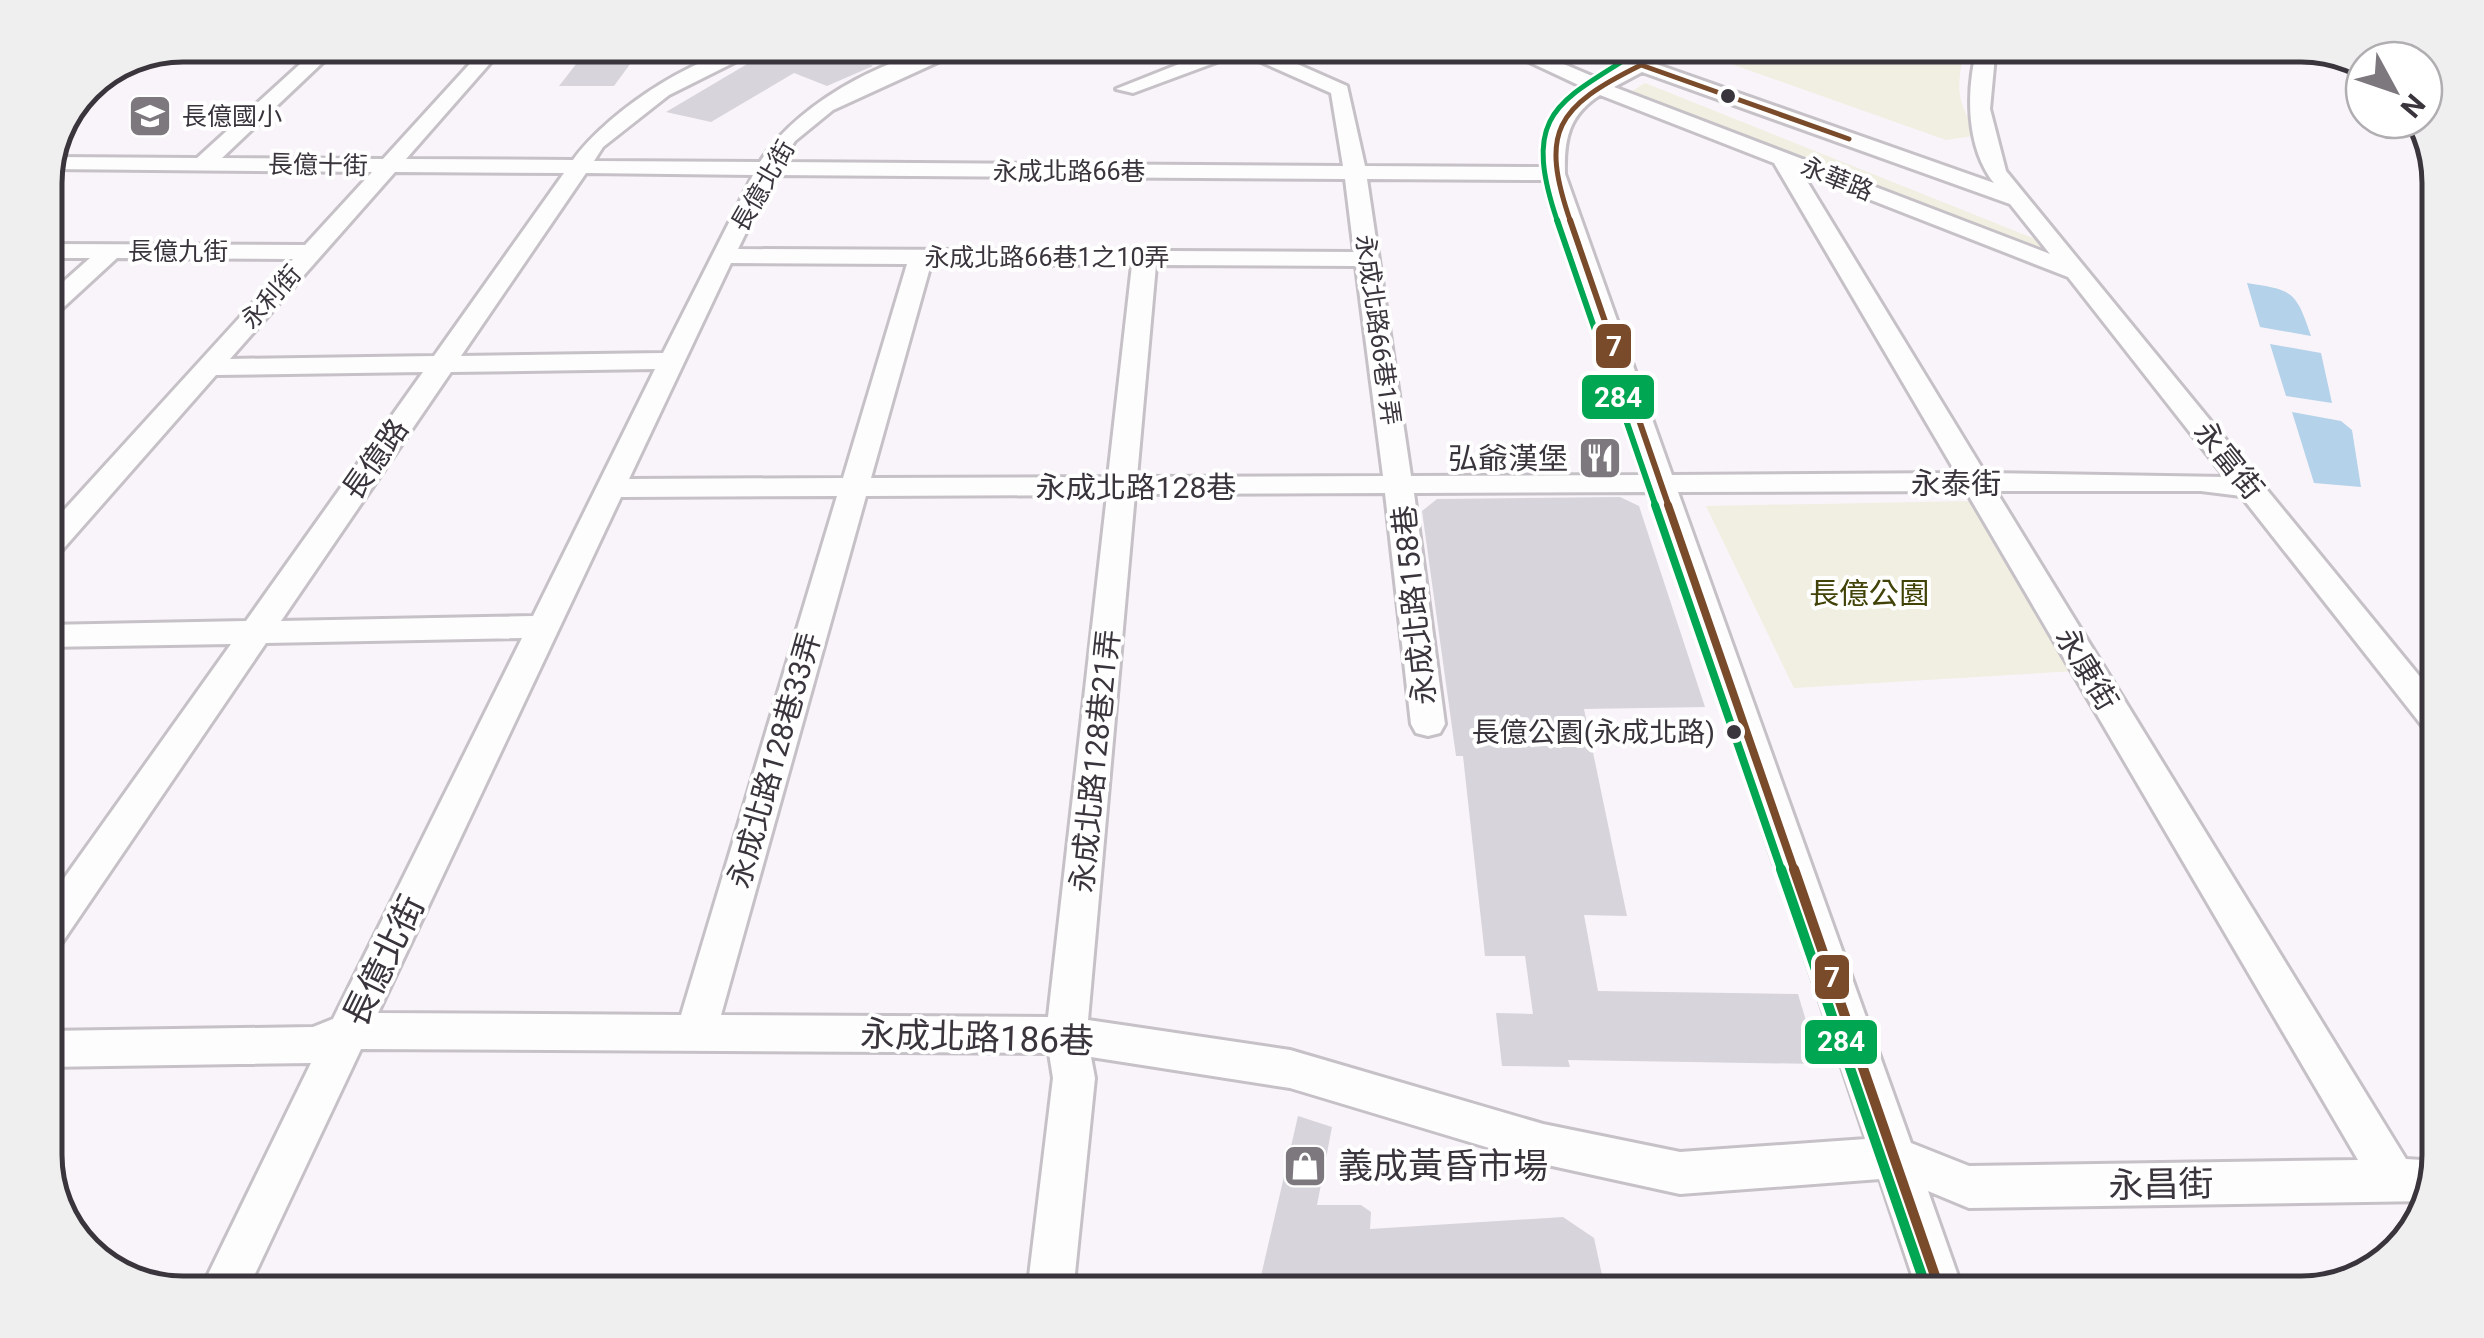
<svg xmlns="http://www.w3.org/2000/svg" width="2484" height="1338" font-family="Roboto,'Noto Sans TC',sans-serif">
	<style>
		.green { fill: #f0efe1 }
		.water { fill: #b4d2e9 }
		.building { fill: #d7d4db }
		.lines { fill: none; stroke-linecap: round; stroke-linejoin: round }
		.street-casing { stroke: #c6c1c7; stroke-width: 6 }
		.street { fill: #fefdfe; fill-rule: evenodd }
		.bus-1-far3-casing { stroke: #fff; stroke-width: 10 }
		.bus-1-far2-casing { stroke: #fff; stroke-width: 12 }
		.bus-1-far1-casing { stroke: #fff; stroke-width: 15 }
		.bus-1-casing { stroke: #fff; stroke-width: 18 }
		.bus-2-far3-casing { stroke: #fff; stroke-width: 10 }
		.bus-2-far2-casing { stroke: #fff; stroke-width: 12 }
		.bus-2-far1-casing { stroke: #fff; stroke-width: 15 }
		.bus-2-casing { stroke: #fff; stroke-width: 18 }
		.bus-1-far3 { stroke: #7a4b2a; stroke-width: 5 }
		.bus-1-far2 { stroke: #7a4b2a; stroke-width: 6 }
		.bus-1-far1 { stroke: #7a4b2a; stroke-width: 8 }
		.bus-1 { stroke: #7a4b2a; stroke-width: 10 }
		.bus-2-far3 { stroke: #00a651; stroke-width: 5 }
		.bus-2-far2 { stroke: #00a651; stroke-width: 6 }
		.bus-2-far1 { stroke: #00a651; stroke-width: 8 }
		.bus-2 { stroke: #00a651; stroke-width: 10 }
		.bus-dot { fill: #3a343c; stroke: #fff; stroke-width: 4 }
		.labels { text-anchor: middle; dominant-baseline: central; stroke-width: 8; stroke-linejoin: round; paint-order: stroke }
		.far-poi-label { font-size: 25px; fill: #3a343c; stroke: #fff; text-anchor: start }
		.far-street-label { font-size: 25px; fill: #3a343c; stroke: #fff }
		.bus-label { font-size: 28px; fill: #3a343c; stroke: #fff; text-anchor: end }
		.poi-label { font-size: 30px; fill: #3a343c; stroke: #fff; text-anchor: end }
		.street-label { font-size: 30px; fill: #3a343c; stroke: #fff }
		.park-label { font-size: 30px; fill: #424308; stroke: #fff }
		.near-street-label { font-size: 35px; fill: #3a343c; stroke: #fff }
		.near-poi-label { font-size: 35px; fill: #3a343c; stroke: #fff; text-anchor: start }
		.rim { fill: none; stroke: #3a343c; stroke-width: 5 }
		.line-badge { stroke: #fff; stroke-width: 4 }
		.badge-label { font-size: 28px; text-anchor: middle; font-weight: bold; fill: #fff }
	</style>
	<rect width="100%" height="100%" fill="#f9f4fa"/>
	<path class="green" d="M 1698,45 L 1965,45 C 1957,86 1954,100 1979,135 L 1946,140 L 1692,50 Z
		M 1645,83 L 2035,239 L 2049,259 L 1626,95 Z
		M 1969,501 L 2075,671 L 1794,688 L 1706,506 Z"/>
	<path class="water" d="M 2247,283 C 2293,290 2296,291 2311,336 L 2260,327 Z
		M 2270,344 L 2321,353 L 2332,403 L 2286,396 Z
		M 2292,412 L 2341,421 L 2352,430 L 2361,487 L 2314,483 Z"/>
	<path class="building" d="M 591,45 L 644,45 L 614,86 L 559,86 Z
		M 793,45 L 847,45 L 837,50 L 873,66 L 827,86 L 794,73 L 711,122 L 666,112 L 754,60 Z
		M 1620,497 L 1639,506 L 1705,707 L 1584,709 L 1627,916 L 1584,915 L 1598,991 L 1798,994 L 1819,1064 L 1568,1060 L 1570,1067 L 1502,1066 L 1496,1013 L 1533,1014 L 1525,956 L 1485,956 L 1463,756 L 1456,756 L 1422,511 L 1437,499 Z
		M 1298,1116 L 1332,1127 L 1317,1205 L 1361,1205 L 1371,1212 L 1370,1229 L 1563,1217 L 1594,1238 L 1606,1293 L 1257,1293 Z"/>
	<g class="lines">
		<g class="street-casing">
			<path id="street" d="M 321,45 L 341,45 L 222,158 L 383,159 L 487,45 L 506,45 L 406,159 L 573,160 C 609,110 706,45 769,45 L 669,95 L 603,147 L 594,161 L 760,162 C 799,100 903,45 975,45 L 833,110 L 795,141 L 781,162 L 1343,166 L 1331,93 L 1241,53 L 1133,93 L 1116,89 L 1227,45 L 1254,45 L 1347,86 L 1365,166 L 1543,167 C 1543,132 1555,108 1585,88 L 1493,45 L 1519,45 L 1599,79 L 1657,45 L 1678,45 L 1656,64 L 1994,183 C 1965,146 1966,88 1978,45 L 1996,45 L 1990,109 L 2006,171 L 2439,700 L 2439,735 L 2427,732 L 2241,496 L 2201,491 L 1996,491 L 2406,1159 L 2437,1161 L 2428,1201 L 1969,1208 L 1928,1191 L 1964,1293 L 1918,1293 L 1880,1179 L 1680,1194 L 1543,1164 L 1290,1088 L 1091,1057 L 1095,1078 L 1073,1293 L 1027,1293 L 1053,1078 L 1049,1053 L 361,1049 L 246,1293 L 199,1293 L 311,1063 L 45,1067 L 45,1031 L 313,1027 L 333,1019 L 522,638 L 266,643 L 59,947 L 45,952 L 45,905 L 231,644 L 45,647 L 45,625 L 246,621 L 423,372 L 216,375 L 56,557 L 45,560 L 45,531 L 293,259 L 117,258 L 54,316 L 45,318 L 45,298 L 90,258 L 45,258 L 45,244 L 305,245 L 372,172 L 48,169 L 54,157 L 197,158 ZM 1642,72 L 2010,204 L 2050,254 L 1614,87 ZM 1600,95 L 1774,163 L 1956,473 L 1672,475 L 1565,174 C 1564,138 1569,115 1600,95 ZM 395,172 L 564,173 L 434,356 L 230,359 ZM 586,173 L 753,175 L 663,353 L 461,356 ZM 1802,173 L 2068,277 L 2225,477 L 1985,473 ZM 774,175 L 1345,179 L 1354,252 L 738,249 ZM 1367,179 L 1545,180 L 1644,475 L 1411,476 ZM 731,263 L 907,264 L 843,478 L 629,479 ZM 931,264 L 1132,265 L 1108,477 L 871,478 ZM 1156,265 L 1356,266 L 1383,476 L 1137,477 ZM 655,369 L 533,616 L 281,621 L 451,372 ZM 1966,491 L 2358,1160 L 1969,1166 L 1911,1143 L 1678,492 ZM 1650,492 L 1866,1139 L 1680,1152 L 1543,1124 L 1290,1050 L 1088,1020 L 1135,494 L 1385,493 L 1411,724 L 1416,733 L 1428,736 L 1440,733 L 1445,724 L 1414,493 ZM 1107,495 L 1048,1017 L 721,1015 L 866,496 ZM 837,496 L 681,1015 L 378,1013 L 621,497 Z"/>
		</g>
		<use href="#street" class="street"/>
		<g class="bus-1-far3-casing">
			<path id="bus-1-far3" d="M 1641,65 L 1849,139
				M 1571,223 C 1539,131 1556,107 1641,65"/>
		</g>
		<g class="bus-1-far2-casing">
			<path id="bus-1-far2" d="M 1570,220 L 1669,507"/>
		</g>
		<g class="bus-1-far1-casing">
			<path id="bus-1-far1" d="M 1668,505 L 1795,872"/>
		</g>
		<g class="bus-1-casing">
			<path id="bus-1" d="M 1794,869 L 1941,1293"/>
		</g>
		<g class="bus-2-far3-casing">
			<path id="bus-2-far3" d="M 1558,223 C 1518,107 1562,102 1648,45"/>
		</g>
		<g class="bus-2-far2-casing">
			<path id="bus-2-far2" d="M 1557,220 L 1656,507"/>
		</g>
		<g class="bus-2-far1-casing">
			<path id="bus-2-far1" d="M 1655,505 L 1782,872"/>
		</g>
		<g class="bus-2-casing">
			<path id="bus-2" d="M 1781,869 L 1928,1293"/>
		</g>
		<use href="#bus-1-far3" class="bus-1-far3"/>
		<use href="#bus-1-far2" class="bus-1-far2"/>
		<use href="#bus-1-far1" class="bus-1-far1"/>
		<use href="#bus-1" class="bus-1"/>
		<use href="#bus-2-far3" class="bus-2-far3"/>
		<use href="#bus-2-far2" class="bus-2-far2"/>
		<use href="#bus-2-far1" class="bus-2-far1"/>
		<use href="#bus-2" class="bus-2"/>
	</g>
	<defs>
		<g id="school-square" transform="scale(2.25)"><rect x="-9" y="-9" width="18" height="18" rx="4" fill="#7d777e" stroke="#fff"/><path d="M0-5L7-2L0 1L-7-2ZM-4 1L0 2.5L4 1V4Q0 6-4 4Z" fill="#fff"/></g>
		<g id="restaurant-square" transform="scale(2.25)"><rect x="-9" y="-9" width="18" height="18" rx="4" fill="#7d777e" stroke="#fff"/><path d="M-5-6h1v4h1v-4h1v4h1v-4h1v5L-1.5 .5V6h-2V.5L-5-1ZM5-6V6H3V1.5H1.5Q1.5-4 5-6Z" fill="#fff"/></g>
		<g id="shop-square" transform="scale(2.25)"><rect x="-9" y="-9" width="18" height="18" rx="4" fill="#7d777e" stroke="#fff"/><path d="M-5-2.5h2.3a2.7 3.5 0 0 1 5.4 0H5L5.5 6h-11ZM-1.5-2.5h3a1.5 2.3 0 0 0-3 0Z" fill="#fff"/></g>
	</defs>
	<g fill-rule="evenodd">
		<use href="#school-square" x="150" y="116"/>
		<use href="#restaurant-square" x="1600" y="458"/>
		<use href="#shop-square" x="1305" y="1166"/>
	</g>
	<g class="bus-dot">
		<circle cx="1728" cy="96" r="9"/>
		<circle cx="1734" cy="732" r="9"/>
	</g>
	<g class="labels">
		<g class="far-poi-label">
			<text x="182" y="116">長億國小</text>
		</g>
		<g class="far-street-label">
			<text transform="translate(318 165) rotate(1)">長億十街</text>
			<text x="1069" y="171">永成北路66巷</text>
			<text transform="translate(1837 179) rotate(22)">永華路</text>
			<text transform="translate(763 186) rotate(-60)">長億北街</text>
			<text x="178" y="251">長億九街</text>
			<text x="1047" y="257">永成北路66巷1之10弄</text>
			<text transform="translate(271 297) rotate(-48)">永利街</text>
			<text transform="translate(1378 330) rotate(82)">永成北路66巷1弄</text>
		</g>
		<g class="bus-label">
			<text x="1715" y="732">長億公園(永成北路)</text>
		</g>
		<g class="poi-label">
			<text x="1568" y="458">弘爺漢堡</text>
		</g>
		<g class="street-label">
			<text transform="translate(375 459) rotate(-55)">長億路</text>
			<text transform="translate(2229 460) rotate(51)">永富街</text>
			<text x="1956" y="483">永泰街</text>
			<text x="1136" y="487">永成北路128巷</text>
			<text transform="translate(1414 605) rotate(-96)">永成北路158巷</text>
			<text transform="translate(2087 669) rotate(59)">永康街</text>
			<text transform="translate(774 760) rotate(-74)">永成北路128巷33弄</text>
			<text transform="translate(1095 761) rotate(-84)">永成北路128巷21弄</text>
		</g>
		<g class="park-label">
			<text x="1869" y="593">長億公園</text>
		</g>
		<g class="near-street-label">
			<text transform="translate(384 961) rotate(-64)">長億北街</text>
			<text transform="translate(977 1038) rotate(2)">永成北路186巷</text>
			<text transform="translate(2161 1185) rotate(-1)">永昌街</text>
		</g>
		<g class="near-poi-label">
			<text x="1338" y="1166">義成黃昏市場</text>
		</g>
	</g>
	<path d="M0 0H2484V1338H0ZM183 62H2301A121 121 0 0 1 2422 183V1155A121 121 0 0 1 2301 1276H183A121 121 0 0 1 62 1155V183A121 121 0 0 1 183 62Z" fill="#efefef" fill-rule="evenodd"/>
	<path class="rim" d="M183 62H2301A121 121 0 0 1 2422 183V1155A121 121 0 0 1 2301 1276H183A121 121 0 0 1 62 1155V183A121 121 0 0 1 183 62Z"/>
	<g class="line-badge">
		<rect x="1594" y="322" width="39" height="48" rx="10" fill="#7a4b2a"/>
		<rect x="1580" y="373" width="76" height="48" rx="10" fill="#00a651"/>
		<rect x="1813" y="953" width="38" height="48" rx="10" fill="#7a4b2a"/>
		<rect x="1803" y="1018" width="76" height="48" rx="10" fill="#00a651"/>
	</g>
	<g class="badge-label">
		<text x="1614" y="356">7</text>
		<text x="1618" y="407">284</text>
		<text x="1832" y="987">7</text>
		<text x="1841" y="1051">284</text>
	</g>
	<g transform="translate(2394 90) rotate(130)"><circle r="48" fill="#ffffff" stroke="#b0aeb1" stroke-width="2.5"/>
	<path d="M0-8L18 38L0 25L-18 38Z" fill="#7d777e"/>
	<text y="-15" font-size="28" font-weight="bold" text-anchor="middle" fill="#3a343c">N</text>
	</g>
</svg>
